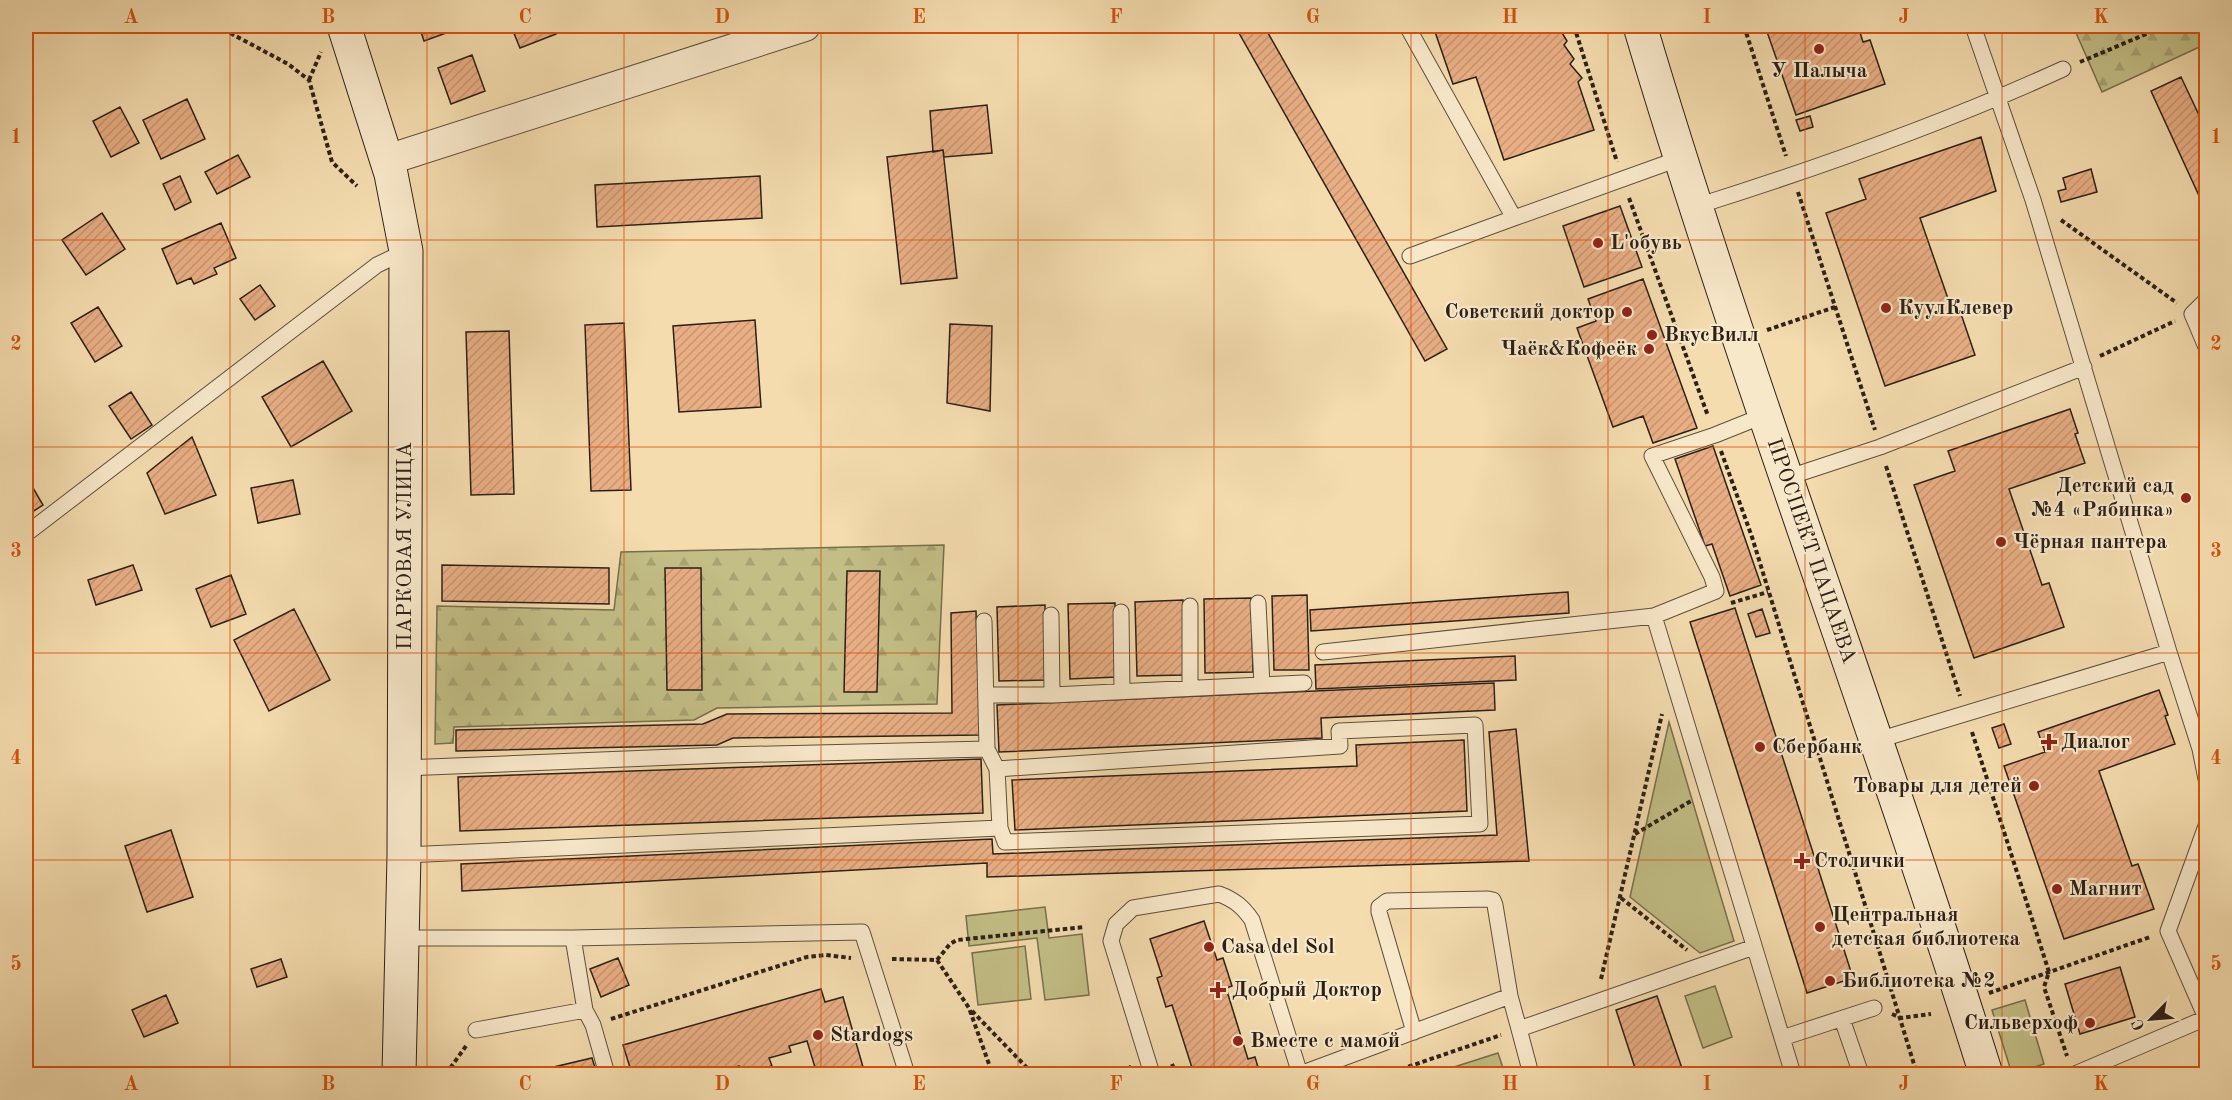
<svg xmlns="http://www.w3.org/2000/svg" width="2232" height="1100" font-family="'Old Standard TT',serif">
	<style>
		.forest { fill: url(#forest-firs); stroke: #766f4e; stroke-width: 1.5 }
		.green { fill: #c2be85; stroke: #766f4e; stroke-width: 1.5 }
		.building { fill: url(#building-hatch); stroke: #2b2018; stroke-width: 1.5 }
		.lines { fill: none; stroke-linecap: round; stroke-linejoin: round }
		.lane-casing { stroke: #5d4f3e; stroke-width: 17 }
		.street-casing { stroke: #5d4f3e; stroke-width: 32 }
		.secondary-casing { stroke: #2b2018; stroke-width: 35 }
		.path { stroke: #2b2018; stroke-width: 4; stroke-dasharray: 4.5 3; stroke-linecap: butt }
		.lane { stroke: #f8e8ca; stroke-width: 15 }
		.street { stroke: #f8e8ca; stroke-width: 30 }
		.secondary { stroke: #f8e8ca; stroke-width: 33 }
		.grid { fill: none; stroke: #d5530d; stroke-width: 1.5; stroke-opacity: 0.55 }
		.poi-dot { fill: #8f2418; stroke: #f8e8ca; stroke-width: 2 }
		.labels { text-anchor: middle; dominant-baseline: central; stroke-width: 4.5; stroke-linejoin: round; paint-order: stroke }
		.poi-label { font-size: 21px; font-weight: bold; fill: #2b2018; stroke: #f8e8ca; text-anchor: start }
		.street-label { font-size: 21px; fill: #2b2018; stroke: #f8e8ca }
		.neatline { fill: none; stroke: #d5530d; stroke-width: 2 }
		.grid-label { font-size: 20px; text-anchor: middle; font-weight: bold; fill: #d5530d }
	</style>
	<defs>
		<pattern id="forest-firs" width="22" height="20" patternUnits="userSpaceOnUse" patternTransform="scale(1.5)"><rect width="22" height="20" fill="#c2be85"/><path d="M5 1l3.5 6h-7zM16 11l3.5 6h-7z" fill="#a7a372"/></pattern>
		<pattern id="building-hatch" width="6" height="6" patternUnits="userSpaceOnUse" patternTransform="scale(1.5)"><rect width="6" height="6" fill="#e9ae84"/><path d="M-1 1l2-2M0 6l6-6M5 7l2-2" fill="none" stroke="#c89571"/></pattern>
	</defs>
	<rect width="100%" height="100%" fill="#f4dcae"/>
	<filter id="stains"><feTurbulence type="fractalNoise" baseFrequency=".00333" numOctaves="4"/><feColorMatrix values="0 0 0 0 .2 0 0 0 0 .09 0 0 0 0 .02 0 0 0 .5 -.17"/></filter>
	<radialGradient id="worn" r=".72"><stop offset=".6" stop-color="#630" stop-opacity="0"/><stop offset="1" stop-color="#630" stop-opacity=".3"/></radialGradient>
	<path class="forest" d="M 2073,26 L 2206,26 L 2206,44 L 2102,92 Z
		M 944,545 L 937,704 L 717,708 L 694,720 L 454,727 L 453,743 L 435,744 L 437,606 L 614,610 L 621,552 Z"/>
	<path class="green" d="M 1669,722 L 1734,941 L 1700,953 L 1630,897 Z
		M 1045,907 L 1049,938 L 1082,934 L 1089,995 L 1045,1000 L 1037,938 L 969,946 L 966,916 Z
		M 1025,946 L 1031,999 L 978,1005 L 972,953 Z
		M 1715,986 L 1732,1037 L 1703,1048 L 1685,996 Z
		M 2025,1000 L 2044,1064 L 2012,1074 L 1992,1010 Z
		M 1498,1053 L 1505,1074 L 1432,1074 Z"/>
	<path class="building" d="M 419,26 L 456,26 L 457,29 L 424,41 Z
		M 511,26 L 553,26 L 556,34 L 520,48 Z
		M 604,26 L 622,26 L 608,33 Z
		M 1235,26 L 1264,26 L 1447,349 L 1425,361 Z
		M 1433,26 L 1558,26 L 1567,41 L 1564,45 L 1574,59 L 1570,64 L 1582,78 L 1578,82 L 1594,130 L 1504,160 L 1476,77 L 1453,84 Z
		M 1765,26 L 1858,26 L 1863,42 L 1870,40 L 1885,84 L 1796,115 Z
		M 472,55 L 485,91 L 451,104 L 438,68 Z
		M 2181,77 L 2206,130 L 2206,211 L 2151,91 Z
		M 187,99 L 205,139 L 161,159 L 143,120 Z
		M 987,105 L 992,153 L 944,157 L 943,150 L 933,152 L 930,111 Z
		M 120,107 L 139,143 L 111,157 L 93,121 Z
		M 1810,116 L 1813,127 L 1800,131 L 1796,120 Z
		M 1981,137 L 1996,191 L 1920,218 L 1953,313 L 1960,311 L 1975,355 L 1885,386 L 1826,213 L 1866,199 L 1859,179 Z
		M 943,150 L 957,278 L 901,284 L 887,157 Z
		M 238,155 L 250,177 L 217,194 L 205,172 Z
		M 2091,169 L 2097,192 L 2061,202 L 2058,191 L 2066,189 L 2063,178 Z
		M 180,176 L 191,202 L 175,210 L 163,184 Z
		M 760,176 L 762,218 L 597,227 L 595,185 Z
		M 1620,206 L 1642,267 L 1584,287 L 1563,226 Z
		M 102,213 L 125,249 L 86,275 L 62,240 Z
		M 221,223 L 236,258 L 214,268 L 217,274 L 194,284 L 191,278 L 177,284 L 162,249 Z
		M 1643,279 L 1697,428 L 1653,443 L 1643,416 L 1613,427 L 1577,328 L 1596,321 L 1588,299 Z
		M 260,285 L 275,306 L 255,320 L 240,299 Z
		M 98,307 L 122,346 L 95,362 L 71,323 Z
		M 755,320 L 761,407 L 679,412 L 673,326 Z
		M 624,323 L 631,490 L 591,491 L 585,325 Z
		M 950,324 L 992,326 L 990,411 L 947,403 Z
		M 509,331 L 514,494 L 471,495 L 466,332 Z
		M 323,361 L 352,411 L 291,447 L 262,397 Z
		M 131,392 L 152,425 L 131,439 L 109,406 Z
		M 2070,409 L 2078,433 L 2075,434 L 2085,463 L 2009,489 L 2042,585 L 2049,583 L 2064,627 L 1974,658 L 1914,485 L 1955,471 L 1948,451 Z
		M 192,437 L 216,495 L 165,514 L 147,473 Z
		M 1713,446 L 1761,585 L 1730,596 L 1712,544 L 1705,546 L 1675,459 Z
		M 26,476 L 43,505 L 26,516 Z
		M 293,480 L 300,514 L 258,523 L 251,488 Z
		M 133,565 L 142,590 L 96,605 L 88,580 Z
		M 442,565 L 609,568 L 609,604 L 442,601 Z
		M 665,568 L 701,568 L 702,690 L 667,690 Z
		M 847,571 L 880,571 L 877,692 L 844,692 Z
		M 231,575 L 246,614 L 211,627 L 196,589 Z
		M 1568,592 L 1569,613 L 1311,631 L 1310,610 Z
		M 1307,595 L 1309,670 L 1274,670 L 1272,596 Z
		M 1251,598 L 1253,672 L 1205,673 L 1204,599 Z
		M 1183,600 L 1185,675 L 1137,676 L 1135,602 Z
		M 1115,603 L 1117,677 L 1070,679 L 1068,604 Z
		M 1045,605 L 1046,680 L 999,681 L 997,607 Z
		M 1735,608 L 1853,978 L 1807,993 L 1690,622 Z
		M 294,609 L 330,680 L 269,711 L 234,640 Z
		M 1762,609 L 1770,633 L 1756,637 L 1748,614 Z
		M 976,611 L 980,735 L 733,738 L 717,745 L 456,751 L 456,730 L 703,724 L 727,714 L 952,713 L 951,613 Z
		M 1515,656 L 1516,680 L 1316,689 L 1315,665 Z
		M 1494,683 L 1495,710 L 1321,718 L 1322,738 L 999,752 L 997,705 Z
		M 2159,690 L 2168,715 L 2165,716 L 2175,744 L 2099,771 L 2132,866 L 2138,864 L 2154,909 L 2064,939 L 2004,766 L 2045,752 L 2038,732 Z
		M 2004,724 L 2011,744 L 1999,748 L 1992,728 Z
		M 1516,729 L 1529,861 L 987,877 L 987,863 L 462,891 L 461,864 L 992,839 L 993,854 L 1497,835 L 1489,732 Z
		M 1464,740 L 1467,811 L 1015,830 L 1012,780 L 1357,766 L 1356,745 Z
		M 981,759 L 983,813 L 460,831 L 458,777 Z
		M 171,830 L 193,897 L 147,912 L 125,846 Z
		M 1204,921 L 1217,960 L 1223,958 L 1232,986 L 1226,988 L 1248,1059 L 1255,1057 L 1260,1074 L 1194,1074 L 1172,1005 L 1166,1007 L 1157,978 L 1162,976 L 1150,939 Z
		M 618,958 L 629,985 L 601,997 L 590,969 Z
		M 281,959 L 287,977 L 257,987 L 251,969 Z
		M 2120,967 L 2135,1017 L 2080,1034 L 2065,984 Z
		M 821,989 L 825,1002 L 843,997 L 865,1074 L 817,1074 L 807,1041 L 789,1046 L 791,1052 L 769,1058 L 772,1066 L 742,1074 L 739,1066 L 726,1070 L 725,1067 L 701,1074 L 632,1074 L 623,1045 Z
		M 166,995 L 178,1023 L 144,1037 L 132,1010 Z
		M 1657,996 L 1684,1074 L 1637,1074 L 1616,1010 Z
		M 592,1058 L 597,1074 L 524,1074 Z
		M 2205,1067 L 2206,1074 L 2190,1074 Z"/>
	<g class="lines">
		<g class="lane-casing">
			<path id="lane" d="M 1407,26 L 1514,218 L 1681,158
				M 1973,26 L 2033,200 L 2169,652 L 2200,749 L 2206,779
				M 1697,206 C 1821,167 1945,123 2063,69
				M 1410,256 L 1514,218
				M 2206,300 L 2192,314 L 2206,347
				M 1786,478 L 1880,447 L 2084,367
				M 26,534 L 377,265 L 406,251
				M 1258,603 L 1262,685
				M 1121,612 L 1122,691
				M 1051,615 L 1052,695
				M 1654,616 L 1716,591 L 1712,577 L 1652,456 L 1715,435 L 1765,415
				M 984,621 L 987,749
				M 1323,652 L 1654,616 L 1793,1074
				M 1190,688 L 1190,606
				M 986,695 L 1052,695 L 1304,683
				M 1875,741 L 2169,652
				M 404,768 L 724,755 L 987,749 L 997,769
				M 404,855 L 1000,828 L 1005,842 L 1480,824 L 1475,725 L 1339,731 L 1340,746 L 997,769 L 1000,828
				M 402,938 L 573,938 L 862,932 L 907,1074
				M 573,938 L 585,1010 L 593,1025 L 607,1074
				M 2206,1018 L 2168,931 L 2206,826
				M 1842,1019 L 1861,1074
				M 1519,1029 L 1531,1074
				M 476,1030 L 585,1010
				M 1414,1032 L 1379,912 L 1379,907 L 1387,901 L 1488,899 L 1493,900 L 1495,905 L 1510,996
				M 1782,1038 L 1874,1008
				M 1152,1074 L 1111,941 L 1116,924 L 1133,908 L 1219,894 C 1235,900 1243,907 1252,920 L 1300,1074 L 1510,996 L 1519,1029 L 1754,947
				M 2075,1074 L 2206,1018"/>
		</g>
		<g class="street-casing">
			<path id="street" d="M 387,160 L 805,26"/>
		</g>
		<g class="secondary-casing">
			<path id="secondary" d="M 344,26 L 391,174 L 406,251 L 404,855 L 399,1074
				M 1640,26 C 1745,379 1876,723 1986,1074"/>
		</g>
		<path class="path" d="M 217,26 L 288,64 L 309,80 L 332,162 L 357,186
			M 1574,26 L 1617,162
			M 1744,26 L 1786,156
			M 2196,26 L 2206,31
			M 2080,62 L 2165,26
			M 309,80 L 321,52
			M 1798,192 L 1875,430
			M 1629,198 L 1708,416
			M 2061,220 L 2177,303
			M 1767,330 L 1835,307
			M 2100,356 L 2175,321
			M 1721,451 L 1752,537 L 1917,1074
			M 1886,466 L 1960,696
			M 1731,603 L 1768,592
			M 1972,732 L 2049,972 L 2044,987 L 2067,1056
			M 1635,834 L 1691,801
			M 1621,898 L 1687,950
			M 892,959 L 937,960
			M 937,960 L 950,944 L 957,940 L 1085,927
			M 937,960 L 969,1008 L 989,1064 L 991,1074
			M 1601,979 L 1662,714
			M 1989,993 L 2150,937
			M 972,1011 L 1033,1074
			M 1892,1014 L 1901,1018 L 1931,1014
			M 611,1019 L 807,957 L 826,955 L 851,958
			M 1172,1064 L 1176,1074
			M 1115,1072 L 1131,1067
			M 446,1074 L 466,1046
			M 1083,1074 L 1115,1074
			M 1387,1074 L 1501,1035"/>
		<use href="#lane" class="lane"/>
		<use href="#street" class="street"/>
		<use href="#secondary" class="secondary"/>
	</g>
	<path class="grid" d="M 230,26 L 230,1074M 427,26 L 427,1074M 624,26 L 624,1074M 821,26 L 821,1074M 1018,26 L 1018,1074M 1214,26 L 1214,1074M 1411,26 L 1411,1074M 1608,26 L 1608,1074M 1805,26 L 1805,1074M 2002,26 L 2002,1074M 26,240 L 2206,240M 26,447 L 2206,447M 26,653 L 2206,653M 26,860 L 2206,860"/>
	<g class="poi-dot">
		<circle cx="1819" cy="49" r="6"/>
		<circle cx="1598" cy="243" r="6"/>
		<circle cx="1886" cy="308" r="6"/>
		<circle cx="1627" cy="312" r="6"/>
		<circle cx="1652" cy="335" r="6"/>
		<circle cx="1649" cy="349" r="6"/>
		<circle cx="2186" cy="498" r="6"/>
		<circle cx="2001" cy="542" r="6"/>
		<path d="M2046 733h6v6h6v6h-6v6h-6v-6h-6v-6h6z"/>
		<circle cx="1760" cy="747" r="6"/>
		<circle cx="2034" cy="786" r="6"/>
		<path d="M1799 852h6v6h6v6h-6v6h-6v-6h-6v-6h6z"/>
		<circle cx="2057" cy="889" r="6"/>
		<circle cx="1820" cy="927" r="6"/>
		<circle cx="1209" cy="947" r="6"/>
		<circle cx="1830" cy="981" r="6"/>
		<path d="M1215 981h6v6h6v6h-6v6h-6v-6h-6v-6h6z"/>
		<circle cx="2090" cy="1023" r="6"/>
		<circle cx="818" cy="1035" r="6"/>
		<circle cx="1238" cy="1041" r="6"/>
	</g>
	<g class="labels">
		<g class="poi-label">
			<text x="1819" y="71" text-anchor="middle">У Палыча</text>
			<text x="1610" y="243">L'обувь</text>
			<text x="1898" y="308">КуулКлевер</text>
			<text x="1615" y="312" text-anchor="end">Советский доктор</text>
			<text x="1664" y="335">ВкусВилл</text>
			<text x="1637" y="349" text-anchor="end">Чаёк&amp;Кофеёк</text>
			<text x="2174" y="486" text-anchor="end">Детский сад<tspan x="2174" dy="24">№4 «Рябинка»</tspan></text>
			<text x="2013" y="542">Чёрная пантера</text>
			<text x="2061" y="742">Диалог</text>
			<text x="1772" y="747">Сбербанк</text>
			<text x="2022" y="786" text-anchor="end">Товары для детей</text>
			<text x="1814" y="861">Столички</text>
			<text x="2069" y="889">Магнит</text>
			<text x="1832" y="915">Центральная<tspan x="1832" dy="24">детская библиотека</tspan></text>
			<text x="1221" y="947">Casa del Sol</text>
			<text x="1842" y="981">Библиотека №2</text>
			<text x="1232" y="990">Добрый Доктор</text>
			<text x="2078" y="1023" text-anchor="end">Сильверхоф</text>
			<text x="830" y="1035">Stardogs</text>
			<text x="1250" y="1041">Вместе с мамой</text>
		</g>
		<g class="street-label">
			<text transform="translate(405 546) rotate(-90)">ПАРКОВАЯ УЛИЦА</text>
			<text transform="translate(1811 551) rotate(71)">ПРОСПЕКТ ПАЦАЕВА</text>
		</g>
	</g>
	<rect width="2232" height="1100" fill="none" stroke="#f4dcae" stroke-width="66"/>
	<g transform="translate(2151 1019) rotate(245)" stroke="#f8e8ca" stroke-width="4.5" paint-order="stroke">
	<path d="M0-4.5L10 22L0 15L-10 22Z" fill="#2b2018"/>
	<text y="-9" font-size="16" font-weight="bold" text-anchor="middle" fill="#2b2018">С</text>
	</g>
	<rect x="33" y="33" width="2166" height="1034" class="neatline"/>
	<g class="grid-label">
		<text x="131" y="23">A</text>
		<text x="328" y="23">B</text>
		<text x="525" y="23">C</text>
		<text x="722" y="23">D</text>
		<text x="919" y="23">E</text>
		<text x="1116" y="23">F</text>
		<text x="1313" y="23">G</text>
		<text x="1510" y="23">H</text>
		<text x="1707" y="23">I</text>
		<text x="1904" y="23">J</text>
		<text x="2101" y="23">K</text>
		<text x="16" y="143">1</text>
		<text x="2216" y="143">1</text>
		<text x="16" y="350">2</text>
		<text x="2216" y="350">2</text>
		<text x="16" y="557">3</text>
		<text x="2216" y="557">3</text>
		<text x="16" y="764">4</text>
		<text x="2216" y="764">4</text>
		<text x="16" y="970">5</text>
		<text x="2216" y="970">5</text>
		<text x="131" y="1090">A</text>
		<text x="328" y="1090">B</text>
		<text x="525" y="1090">C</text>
		<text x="722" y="1090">D</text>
		<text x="919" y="1090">E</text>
		<text x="1116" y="1090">F</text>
		<text x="1313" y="1090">G</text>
		<text x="1510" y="1090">H</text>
		<text x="1707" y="1090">I</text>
		<text x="1904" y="1090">J</text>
		<text x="2101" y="1090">K</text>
	</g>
	<rect width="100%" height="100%" filter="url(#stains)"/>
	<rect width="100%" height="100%" fill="url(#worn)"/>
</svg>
